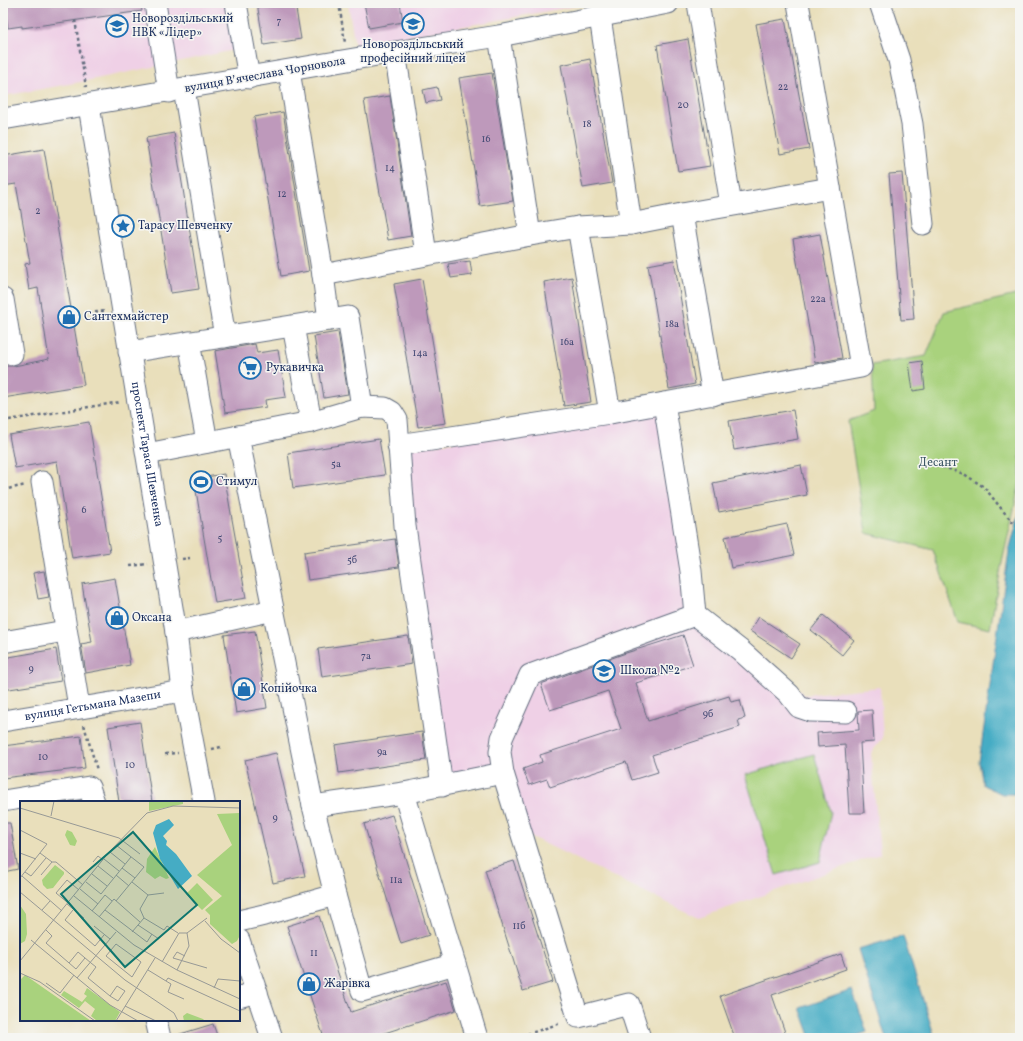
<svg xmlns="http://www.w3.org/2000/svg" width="1023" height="1041" font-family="Vollkorn,serif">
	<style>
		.built { fill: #efd0e6 }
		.green { fill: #a9d27d; stroke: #62806e }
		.water { fill: #45acc4; stroke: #306e91 }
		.building { fill: #be99bb }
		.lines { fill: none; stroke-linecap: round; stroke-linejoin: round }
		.minor-casing { stroke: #636d7f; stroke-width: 23 }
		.path { stroke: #636d7f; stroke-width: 2.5; stroke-dasharray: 3 3; stroke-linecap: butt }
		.minor { stroke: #fff; stroke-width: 21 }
		.labels { text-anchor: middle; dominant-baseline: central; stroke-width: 3; stroke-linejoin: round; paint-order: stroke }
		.number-label { font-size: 10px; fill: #444a75 }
		.poi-label { font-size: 12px; fill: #1b2f5e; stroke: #f6f6f2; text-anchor: start }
		.street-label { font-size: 12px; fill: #1b2f5e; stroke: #f6f6f2 }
		.park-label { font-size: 12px; fill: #3e5866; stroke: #f6f6f2 }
		.inset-road { fill: none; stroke: #979996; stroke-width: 1 }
		.view { fill: #0f766e; fill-opacity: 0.15; stroke: #0f766e; stroke-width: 2 }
		.inset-edge { fill: none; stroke: #1b2f5e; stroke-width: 2 }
	</style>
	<rect width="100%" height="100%" fill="#f6f6f2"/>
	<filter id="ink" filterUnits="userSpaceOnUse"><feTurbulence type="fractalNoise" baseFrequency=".025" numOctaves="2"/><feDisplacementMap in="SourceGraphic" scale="8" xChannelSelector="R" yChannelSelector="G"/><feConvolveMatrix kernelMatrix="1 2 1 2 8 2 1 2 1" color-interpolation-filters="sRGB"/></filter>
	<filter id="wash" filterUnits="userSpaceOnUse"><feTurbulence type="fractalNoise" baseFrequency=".012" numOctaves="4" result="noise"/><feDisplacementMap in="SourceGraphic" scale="16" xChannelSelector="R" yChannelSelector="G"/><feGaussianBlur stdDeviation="0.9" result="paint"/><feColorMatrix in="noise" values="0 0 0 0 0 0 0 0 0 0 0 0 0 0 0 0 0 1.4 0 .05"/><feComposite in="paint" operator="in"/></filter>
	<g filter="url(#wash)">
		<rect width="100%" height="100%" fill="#e9dfbb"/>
		<path class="built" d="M 3,3 L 227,3 L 234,50 L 86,81 L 3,96 Z
			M 348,3 L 593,3 L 355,46 Z
			M 660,410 L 688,600 L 759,655 L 804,695 L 880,687 L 883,738 L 871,753 L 880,854 L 699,918 L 525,834 L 506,767 L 446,782 L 413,555 L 408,449 Z"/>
		<path class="green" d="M 1020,294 L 1020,482 L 1001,567 L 990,629 L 958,622 L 933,550 L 866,533 L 848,421 L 874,411 L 872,365 L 926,356 L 944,312 Z
			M 814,754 L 831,812 L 820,862 L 776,875 L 745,775 Z"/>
		<path class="water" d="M 1020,510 L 1020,794 L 1002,794 L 983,785 L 979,762 L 1009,551 Z
			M 903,936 L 935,1038 L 886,1038 L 858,949 Z
			M 852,990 L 867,1032 L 850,1038 L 811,1038 L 800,1008 Z"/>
		<g id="blocks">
			<path class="building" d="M 4,3 L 141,3 L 142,11 L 22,28 L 22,26 L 8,28 Z
				M 257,3 L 295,3 L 301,39 L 264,45 Z
				M 364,3 L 400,3 L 403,22 L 369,28 Z
				M 785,19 L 809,149 L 780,154 L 756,24 Z
				M 688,39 L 710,166 L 678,171 L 657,45 Z
				M 590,59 L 612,183 L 583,188 L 561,65 Z
				M 492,73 L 513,201 L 480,206 L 459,78 Z
				M 437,87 L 440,100 L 426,103 L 423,90 Z
				M 390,96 L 411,236 L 388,240 L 364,100 Z
				M 283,112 L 309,271 L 281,276 L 254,117 Z
				M 174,133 L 199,289 L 171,293 L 146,138 Z
				M 44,149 L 84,385 L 3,398 L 3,366 L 14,366 L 49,359 L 38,288 L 29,290 L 25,264 L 30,263 L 16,184 L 3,186 L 3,156 Z
				M 902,173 L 914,319 L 901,320 L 889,174 Z
				M 820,234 L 842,358 L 815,363 L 793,239 Z
				M 674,260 L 695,384 L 669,389 L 648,265 Z
				M 470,261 L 472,275 L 451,278 L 448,264 Z
				M 572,277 L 591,402 L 564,406 L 544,282 Z
				M 422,279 L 446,423 L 418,427 L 394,284 Z
				M 338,332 L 348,394 L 324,398 L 314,336 Z
				M 255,344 L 257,353 L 278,350 L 286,397 L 265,400 L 266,407 L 225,413 L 215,351 Z
				M 922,361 L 925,389 L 913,391 L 909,363 Z
				M 793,410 L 798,439 L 734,450 L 729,421 Z
				M 89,422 L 110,552 L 72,558 L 57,461 L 15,468 L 9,435 Z
				M 379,439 L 385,475 L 293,488 L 288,453 Z
				M 801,465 L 807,495 L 719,512 L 713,483 Z
				M 224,474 L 246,598 L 215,603 L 194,479 Z
				M 787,524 L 794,555 L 731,568 L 725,537 Z
				M 395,539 L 399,567 L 308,580 L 304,552 Z
				M 44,571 L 49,597 L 38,599 L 33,573 Z
				M 115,578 L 130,665 L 86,673 L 81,644 L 92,642 L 82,584 Z
				M 823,615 L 854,640 L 842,655 L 811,630 Z
				M 759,617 L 800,644 L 791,658 L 750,631 Z
				M 255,631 L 267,708 L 236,713 L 224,635 Z
				M 683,635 L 693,665 L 636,683 L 648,721 L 729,696 L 731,702 L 740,700 L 745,718 L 738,720 L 740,727 L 652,755 L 658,772 L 632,780 L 626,762 L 550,787 L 547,779 L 529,785 L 523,769 L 542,762 L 540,755 L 621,729 L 608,691 L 550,710 L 541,684 L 623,654 Z
				M 408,636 L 412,664 L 322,677 L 318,649 Z
				M 56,649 L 61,681 L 3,690 L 3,658 Z
				M 872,710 L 874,742 L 860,743 L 864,813 L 849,813 L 845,745 L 818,747 L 817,733 L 859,730 L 858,711 Z
				M 140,722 L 152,802 L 119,802 L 108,727 Z
				M 422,732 L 426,760 L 339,773 L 335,745 Z
				M 81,736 L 85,768 L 3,778 L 3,746 Z
				M 276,753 L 305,876 L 273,883 L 245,760 Z
				M 392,815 L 429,935 L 401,944 L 364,824 Z
				M 3,823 L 10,823 L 18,869 L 3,872 Z
				M 514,861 L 553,982 L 523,991 L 485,870 Z
				M 319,916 L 351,1012 L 446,981 L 456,1010 L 369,1038 L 324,1038 L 287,926 Z
				M 841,954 L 846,969 L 772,995 L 787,1038 L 735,1038 L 720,996 Z
				M 213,1024 L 218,1038 L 177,1038 L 177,1035 Z"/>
		</g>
	</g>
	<g filter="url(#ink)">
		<use href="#blocks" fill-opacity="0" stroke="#636d7f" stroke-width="1"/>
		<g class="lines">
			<g class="minor-casing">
				<g id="minor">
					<path d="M 155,3 L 169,92"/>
					<path d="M 236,3 L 249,78"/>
					<path d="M 698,3 L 731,205"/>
					<path d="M 880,3 L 899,60 L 912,124 L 923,224"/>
					<path d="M 600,17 L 631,224"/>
					<path d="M 499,36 L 530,235"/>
					<path d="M 395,52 L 426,254"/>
					<path d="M 289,71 L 323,275 L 329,320"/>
					<path d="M 184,89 L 225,337"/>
					<path id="s1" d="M 89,106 L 176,632 L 183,691 L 204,802"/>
					<path d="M 3,119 L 395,52 L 499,36 L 668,3"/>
					<path d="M 682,214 L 713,395"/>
					<path d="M 578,227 L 610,413"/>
					<path d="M 323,275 L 530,235 L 578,227 L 631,224 L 682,214 L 830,188"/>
					<path d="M 3,299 L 12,354"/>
					<path d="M 293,326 L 311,422"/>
					<path d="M 189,342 L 207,442"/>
					<path d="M 129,352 L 348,317 L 362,407"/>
					<path d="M 664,403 L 691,571 L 695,615 L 740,650 L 789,694 L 799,707 L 811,711 L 846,712"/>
					<path d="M 238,436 L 313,806 L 335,895 L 362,991 L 455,964"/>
					<path d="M 398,445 L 610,413 L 861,367 L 798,3"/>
					<path d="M 147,454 L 311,422 L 362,407 L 385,408 L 392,412 L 397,420 L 405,526 L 442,786"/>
					<path d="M 42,482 L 79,707"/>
					<path d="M 176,632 L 273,610"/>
					<path d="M 3,642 L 65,631"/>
					<path id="s2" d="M 3,721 L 183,691"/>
					<path d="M 503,773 L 500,752 L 502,738 L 530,675 L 695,615"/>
					<path d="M 404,793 L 477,1038"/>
					<path d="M 3,801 L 89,787 L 94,802"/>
					<path d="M 313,806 L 404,793 L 503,773 L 578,1017 L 629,1004 L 640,1038"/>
					<path d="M 239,921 L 264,915 L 335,895"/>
					<path d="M 239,940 L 272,1038"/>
					<path d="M 239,997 L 257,992"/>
					<path d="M 156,1020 L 160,1038"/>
				</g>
			</g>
			<path class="path" d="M 339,3 L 345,43
				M 75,20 L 86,87
				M 89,313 L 105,311
				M 3,421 L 120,402
				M 931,463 L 964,474 L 984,487 L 1012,522 L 1020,521
				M 3,490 L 26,485
				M 182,559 L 190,558
				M 130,566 L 148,564
				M 84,725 L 97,770
				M 212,749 L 221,747
				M 165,754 L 178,753
				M 239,830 L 240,830
				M 516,1038 L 561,1023"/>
			<use href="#minor" class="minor"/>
		</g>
	</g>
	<defs>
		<g id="university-ring" transform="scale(1.15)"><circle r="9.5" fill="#f6f6f2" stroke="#1f6fb2" stroke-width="1.5"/><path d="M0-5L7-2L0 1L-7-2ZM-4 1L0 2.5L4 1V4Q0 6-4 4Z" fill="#1f6fb2"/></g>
		<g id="school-ring" transform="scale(1.15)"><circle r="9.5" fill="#f6f6f2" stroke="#1f6fb2" stroke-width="1.5"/><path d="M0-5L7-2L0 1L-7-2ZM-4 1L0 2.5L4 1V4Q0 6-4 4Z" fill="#1f6fb2"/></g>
		<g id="sight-ring" transform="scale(1.15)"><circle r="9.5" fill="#f6f6f2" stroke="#1f6fb2" stroke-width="1.5"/><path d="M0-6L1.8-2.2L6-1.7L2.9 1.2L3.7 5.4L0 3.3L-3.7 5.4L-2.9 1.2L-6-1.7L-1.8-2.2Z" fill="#1f6fb2"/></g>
		<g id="shop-ring" transform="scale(1.15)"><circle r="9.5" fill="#f6f6f2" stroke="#1f6fb2" stroke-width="1.5"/><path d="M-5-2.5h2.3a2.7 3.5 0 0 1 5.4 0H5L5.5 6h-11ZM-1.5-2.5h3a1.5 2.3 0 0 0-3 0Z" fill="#1f6fb2"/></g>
		<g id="supermarket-ring" transform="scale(1.15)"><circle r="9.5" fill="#f6f6f2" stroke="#1f6fb2" stroke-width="1.5"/><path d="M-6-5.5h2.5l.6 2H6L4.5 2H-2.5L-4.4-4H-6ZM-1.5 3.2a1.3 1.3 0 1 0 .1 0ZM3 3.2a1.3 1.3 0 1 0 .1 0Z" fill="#1f6fb2"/></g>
		<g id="stadium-ring" transform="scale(1.15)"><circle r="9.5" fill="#f6f6f2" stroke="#1f6fb2" stroke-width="1.5"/><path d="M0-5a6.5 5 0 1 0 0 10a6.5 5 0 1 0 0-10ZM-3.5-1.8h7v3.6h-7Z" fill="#1f6fb2"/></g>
	</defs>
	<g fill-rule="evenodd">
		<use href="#university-ring" x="413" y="24"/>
		<use href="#school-ring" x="117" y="26"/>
		<use href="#sight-ring" x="123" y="226"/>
		<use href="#shop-ring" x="69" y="317"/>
		<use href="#supermarket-ring" x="250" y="368"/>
		<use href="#stadium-ring" x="201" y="482"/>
		<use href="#shop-ring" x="117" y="618"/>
		<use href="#school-ring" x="604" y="671"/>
		<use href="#shop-ring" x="244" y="689"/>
		<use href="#shop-ring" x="309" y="984"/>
	</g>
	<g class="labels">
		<g class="number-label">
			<text x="279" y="21">7</text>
			<text x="783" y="87">22</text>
			<text x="683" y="105">20</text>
			<text x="587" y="124">18</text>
			<text x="486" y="139">16</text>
			<text x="390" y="168">14</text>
			<text x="282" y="194">12</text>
			<text x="38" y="211">2</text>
			<text x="818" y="299">22а</text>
			<text x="672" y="324">18а</text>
			<text x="567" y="342">16а</text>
			<text x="420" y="353">14а</text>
			<text x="336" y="464">5а</text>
			<text x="84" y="510">6</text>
			<text x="220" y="538">5</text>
			<text x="352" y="560">5б</text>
			<text x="366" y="656">7а</text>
			<text x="31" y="669">9</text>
			<text x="708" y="714">9б</text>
			<text x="382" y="752">9а</text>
			<text x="43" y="757">10</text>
			<text x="130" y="765">10</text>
			<text x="275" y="818">9</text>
			<text x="396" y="880">11а</text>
			<text x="519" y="926">11б</text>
			<text x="314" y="953">11</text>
		</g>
		<g class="poi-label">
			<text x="132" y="19">Новороздільський<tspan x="132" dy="14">НВК «Лідер»</tspan></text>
			<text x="413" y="45" text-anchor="middle">Новороздільський<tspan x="413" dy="14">професійний ліцей</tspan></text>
			<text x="138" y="226">Тарасу Шевченку</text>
			<text x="84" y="317">Сантехмайстер</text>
			<text x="266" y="368">Рукавичка</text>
			<text x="216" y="482">Стимул</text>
			<text x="132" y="618">Оксана</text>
			<text x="620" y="671">Школа №2</text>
			<text x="260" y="689">Копійочка</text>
			<text x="324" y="984">Жарівка</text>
		</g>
		<g class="street-label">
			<text transform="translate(265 75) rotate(-10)">вулиця Вʼячеслава Чорновола</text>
			<text stroke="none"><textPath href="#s1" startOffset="353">проспект Тараса Шевченка</textPath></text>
			<text stroke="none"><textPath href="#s2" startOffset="91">вулиця Гетьмана Мазепи</textPath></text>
		</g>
		<g class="park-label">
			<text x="938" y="463">Десант</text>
		</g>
	</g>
	<g transform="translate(20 801)">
		<rect width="220" height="220" fill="#e9dfbb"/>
		<path d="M 129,0 L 163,0 L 163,3 L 129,10 ZM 220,12 L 220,134 L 217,140 L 212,143 L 190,123 L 190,114 L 185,109 L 202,95 L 177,74 L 212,44 L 197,13 ZM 47,29 L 52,31 L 57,40 L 55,45 L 50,44 L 45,34 ZM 135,46 L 149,77 L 146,78 L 140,75 L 135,78 L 126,71 L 127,58 ZM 35,64 L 44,71 L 44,73 L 33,87 L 27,88 L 23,84 L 22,79 ZM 177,82 L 193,99 L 182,109 L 166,93 ZM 0,104 L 6,113 L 7,133 L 5,140 L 0,143 ZM 5,174 L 71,220 L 0,220 L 0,179 ZM 67,187 L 100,211 L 95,220 L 77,220 L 71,215 L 75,208 L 65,200 L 59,207 L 41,194 L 44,190 L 62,201 L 67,195 L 64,193 ZM 167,212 L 183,218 L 185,220 L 164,220 L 163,215 Z" fill="#a9d27d"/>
		<path d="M 149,18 L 154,24 L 143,35 L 147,40 L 146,44 L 156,53 L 172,75 L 158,88 L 140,58 L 133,32 L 136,24 Z" fill="#45acc4"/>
		<path class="inset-road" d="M 0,7 L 99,37 L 120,53M 31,15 L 34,0M 0,29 L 27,43 L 0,77M 96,44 L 124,66 L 96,100M 90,51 L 105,63M 0,52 L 16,58M 20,52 L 32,61 L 21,74M 84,58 L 99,70M 32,61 L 36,61 L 63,84M 73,61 L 78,55 L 83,59M 78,65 L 93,77M 102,67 L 115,77M 5,71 L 11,75 L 26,57M 72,73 L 87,85M 96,74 L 109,85M 2,75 L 42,110M 66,81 L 81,93M 112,81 L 128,94 L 144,92M 60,88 L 78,103M 0,91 L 105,179 L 154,212 L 158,220M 81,93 L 111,56M 54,95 L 114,144 L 157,169 L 220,198M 48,102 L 36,92 L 47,79 L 59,89M 47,103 L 64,117M 22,109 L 30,100M 53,109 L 45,119 L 75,145 L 84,134M 85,109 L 127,141 L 132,133M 72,110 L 85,94 L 92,100M 79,116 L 94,98 L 120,121M 124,117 L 120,108 L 128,94M 185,120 L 201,138 L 220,152M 118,124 L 139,138M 74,125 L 90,138M 26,129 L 32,135 L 26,142 L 56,168 L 65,157M 112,131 L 124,117 L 144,129 L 147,125 L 158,132M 11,139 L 90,204 L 118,220M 96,143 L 121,161 L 112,176 L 86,155 ZM 165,155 L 157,151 L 153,157 L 187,167M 0,160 L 90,50 L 127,12 L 153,5 L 220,7M 142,161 L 159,132 L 167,132 L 187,117M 49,162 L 58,151 L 71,162M 71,162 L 76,166 L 68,177 L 90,195 L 98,200 L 105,190 L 97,185 L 90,195M 128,169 L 146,180 L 148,177 L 220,210M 157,169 L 169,145 L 167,132M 0,172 L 20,181 L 75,220M 57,177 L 96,131M 146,180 L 151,183 L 148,191 L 164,198M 26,182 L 40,192 L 54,174M 194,187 L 198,178 L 220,180M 105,205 L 136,220M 96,220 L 135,157"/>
		<path class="view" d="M 113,31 L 177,104 L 105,166 L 41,93 Z"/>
		<rect width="220" height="220" class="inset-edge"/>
	</g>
	<rect width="1023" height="1041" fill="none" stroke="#f6f6f2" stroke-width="16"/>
</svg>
